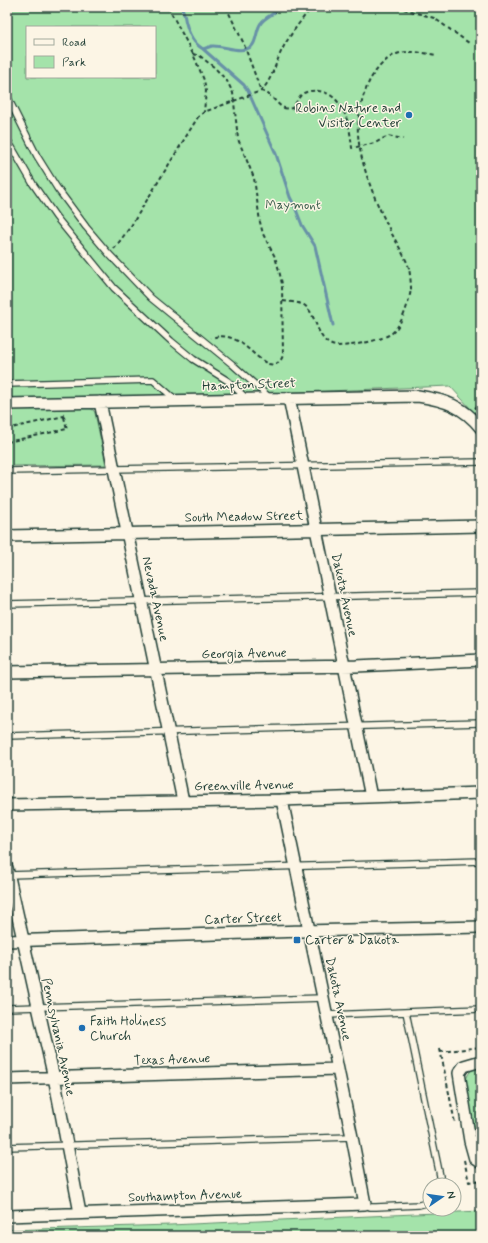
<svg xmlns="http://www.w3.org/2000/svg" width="488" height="1243" font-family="Mynerve,sans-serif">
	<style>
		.green { fill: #a4e3aa; stroke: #62906f; fill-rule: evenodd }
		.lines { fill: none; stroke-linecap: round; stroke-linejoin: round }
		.stream { stroke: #6791a7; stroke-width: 3 }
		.service-casing { stroke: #1f3d34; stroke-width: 8 }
		.minor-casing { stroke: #1f3d34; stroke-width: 14 }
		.path { stroke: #1f3d34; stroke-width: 2; stroke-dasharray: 4 3; stroke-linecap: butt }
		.service { stroke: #fcf5e5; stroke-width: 5.5 }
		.minor { stroke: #fcf5e5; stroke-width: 11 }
		.poi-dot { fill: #1f6fb2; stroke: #fcf5e5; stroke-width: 1.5 }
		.labels { text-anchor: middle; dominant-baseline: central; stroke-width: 3; stroke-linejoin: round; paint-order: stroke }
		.poi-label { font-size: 13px; fill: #1f3d34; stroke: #fcf5e5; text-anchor: start }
		.park-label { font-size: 13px; fill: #3a5e4c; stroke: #fcf5e5 }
		.street-label { font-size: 13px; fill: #1f3d34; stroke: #fcf5e5 }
	</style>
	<rect width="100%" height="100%" fill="#fcf5e5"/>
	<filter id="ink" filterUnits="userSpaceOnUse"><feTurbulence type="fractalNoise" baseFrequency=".025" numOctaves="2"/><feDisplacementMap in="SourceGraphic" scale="8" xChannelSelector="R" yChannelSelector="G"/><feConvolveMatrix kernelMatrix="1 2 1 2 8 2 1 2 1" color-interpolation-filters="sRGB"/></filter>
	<g filter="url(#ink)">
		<path class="green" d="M 7,7 L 481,7 L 481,420 L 450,386 L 7,404 ZM 27,27 L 155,27 L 155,77 L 27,77 Z
			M 89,407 L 94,411 L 95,413 L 106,465 L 7,466 L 7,409 Z
			M 481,1066 L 481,1154 L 479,1150 L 465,1083 C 468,1072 471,1069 481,1066 Z
			M 481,1211 L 481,1236 L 7,1236 L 7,1230 L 170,1225 Z"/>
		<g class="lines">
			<path class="stream" d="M 181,7 C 185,12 184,17 186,23 C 189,34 193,43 203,49 C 206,48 209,47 212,46 C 224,45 241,55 252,46 C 257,41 256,29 261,23 C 266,16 274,15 280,7
				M 203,49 L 244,85 L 248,91 L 276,154 L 290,197 L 295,207 L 302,225 L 315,246 L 333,325"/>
			<g class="service-casing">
				<path id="service" d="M 7,96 L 37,156 L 57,188 L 86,227 L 109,254 L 151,298 L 232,364 L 270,398
					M 7,139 L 33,184 L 56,217 L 114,288 L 171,341 L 193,359 L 228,381 L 247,399
					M 7,384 L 153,380 L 176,400
					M 7,471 L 481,462
					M 7,604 L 481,593
					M 7,736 L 481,723
					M 8,875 L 481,861
					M 7,1008 L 323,998
					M 406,1012 L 440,1176 L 440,1185
					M 327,1015 L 481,1009
					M 7,1147 L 352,1137
					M 365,1204 L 370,1207 L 376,1207 L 419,1205 L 430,1202"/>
			</g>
			<g class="minor-casing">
				<path id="minor" d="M 289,398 L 371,797
					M 100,402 L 183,801
					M 7,404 L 418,396 C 445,400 463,406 481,428
					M 7,536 L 481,526
					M 7,672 L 356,666 L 481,660
					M 7,805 L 282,800 L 481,793
					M 7,868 L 56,1087 L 80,1213
					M 7,941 L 303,931 L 481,927
					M 481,1061 L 464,1066 L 459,1073 L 470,1141 L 475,1159 L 481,1163
					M 7,1079 L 338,1069
					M 7,1216 L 365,1204 L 352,1137 L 282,800"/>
			</g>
			<path class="path" d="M 168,7 L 193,54 L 204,80 L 206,91 L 204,112
				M 226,7 L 243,42 L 261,91 C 264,92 268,93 270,96 C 278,102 281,111 292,108 C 296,104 298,98 301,95 C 305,91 314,90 319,91 C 345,95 350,127 352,148 L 375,143 L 388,136 L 403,139
				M 397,7 L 434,18 L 469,43
				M 478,38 L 481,37
				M 193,54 L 200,56 L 215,68 L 227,81 L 233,93 L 238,139 L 254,178 L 260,222 L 263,234 L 275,257 L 279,270 L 282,284 L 283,355 C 281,362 276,366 268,364 C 248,353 238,330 211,338
				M 114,249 L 131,226 L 198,117 L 204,112 L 261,91 C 273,79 276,60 284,46 C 292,32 302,19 312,7
				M 283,301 C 290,302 298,302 304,305 C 318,314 316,345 337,346 C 351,346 381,341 392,333 C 402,325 409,302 411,289 C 411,283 410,274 409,268 C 406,257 391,234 386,222 C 373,197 356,152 358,124 C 359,115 361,106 363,97 C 366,90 368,82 373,75 C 392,48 406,50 436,55
				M 475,408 L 481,403
				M 7,429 L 64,416
				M 7,442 L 67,429 L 63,413
				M 440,1049 L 455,1123
				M 440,1052 L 481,1047
				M 464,1160 L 469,1182 L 481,1180"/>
			<use href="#service" class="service"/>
			<use href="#minor" class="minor"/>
		</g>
	</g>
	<g class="poi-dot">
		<circle cx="409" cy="115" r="4"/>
		<rect x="293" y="936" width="8" height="8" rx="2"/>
		<circle cx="82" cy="1028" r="4"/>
	</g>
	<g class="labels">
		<g class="poi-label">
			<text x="401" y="108" text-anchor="end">Robins Nature and<tspan x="401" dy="15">Visitor Center</tspan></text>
			<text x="305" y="940">Carter &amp; Dakota</text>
			<text x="90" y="1021">Faith Holiness<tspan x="90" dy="15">Church</tspan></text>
		</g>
		<g class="park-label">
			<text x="293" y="205">Maymont</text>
		</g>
		<g class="street-label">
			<text transform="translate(249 385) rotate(-2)">Hampton Street</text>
			<text transform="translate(244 517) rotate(-1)">South Meadow Street</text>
			<text transform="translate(344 595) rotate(78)">Dakota Avenue</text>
			<text transform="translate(155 599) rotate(78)">Nevada Avenue</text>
			<text transform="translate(244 654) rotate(-1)">Georgia Avenue</text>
			<text transform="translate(244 786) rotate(-1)">Greenville Avenue</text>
			<text transform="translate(243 919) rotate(-2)">Carter Street</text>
			<text transform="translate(338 999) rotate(78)">Dakota Avenue</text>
			<text transform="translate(58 1037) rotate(78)">Pennsylvania Avenue</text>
			<text transform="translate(172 1060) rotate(-2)">Texas Avenue</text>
			<text transform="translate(185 1196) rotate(-2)">Southampton Avenue</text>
		</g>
	</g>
	<rect width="488" height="1243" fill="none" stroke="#fcf5e5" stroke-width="24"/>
	<rect x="12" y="12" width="464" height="1219" fill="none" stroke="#1f3d34" stroke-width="1.5" filter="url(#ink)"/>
	<rect x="26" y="26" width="130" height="52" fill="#fcf5e5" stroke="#a4ab9e"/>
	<rect x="34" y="39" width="20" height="6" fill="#fcf5e5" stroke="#a4ab9e"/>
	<text x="62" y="46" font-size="12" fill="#1f3d34">Road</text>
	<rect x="34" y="56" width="20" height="12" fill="#a4e3aa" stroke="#a4ab9e"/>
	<text x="62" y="66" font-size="12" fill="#1f3d34">Park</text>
	<g transform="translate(442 1197) rotate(77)"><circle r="19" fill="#fcf5e5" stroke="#a4ab9e"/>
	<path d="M0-3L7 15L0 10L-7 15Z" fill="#1f6fb2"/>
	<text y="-6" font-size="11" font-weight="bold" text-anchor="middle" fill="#1f3d34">N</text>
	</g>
</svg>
